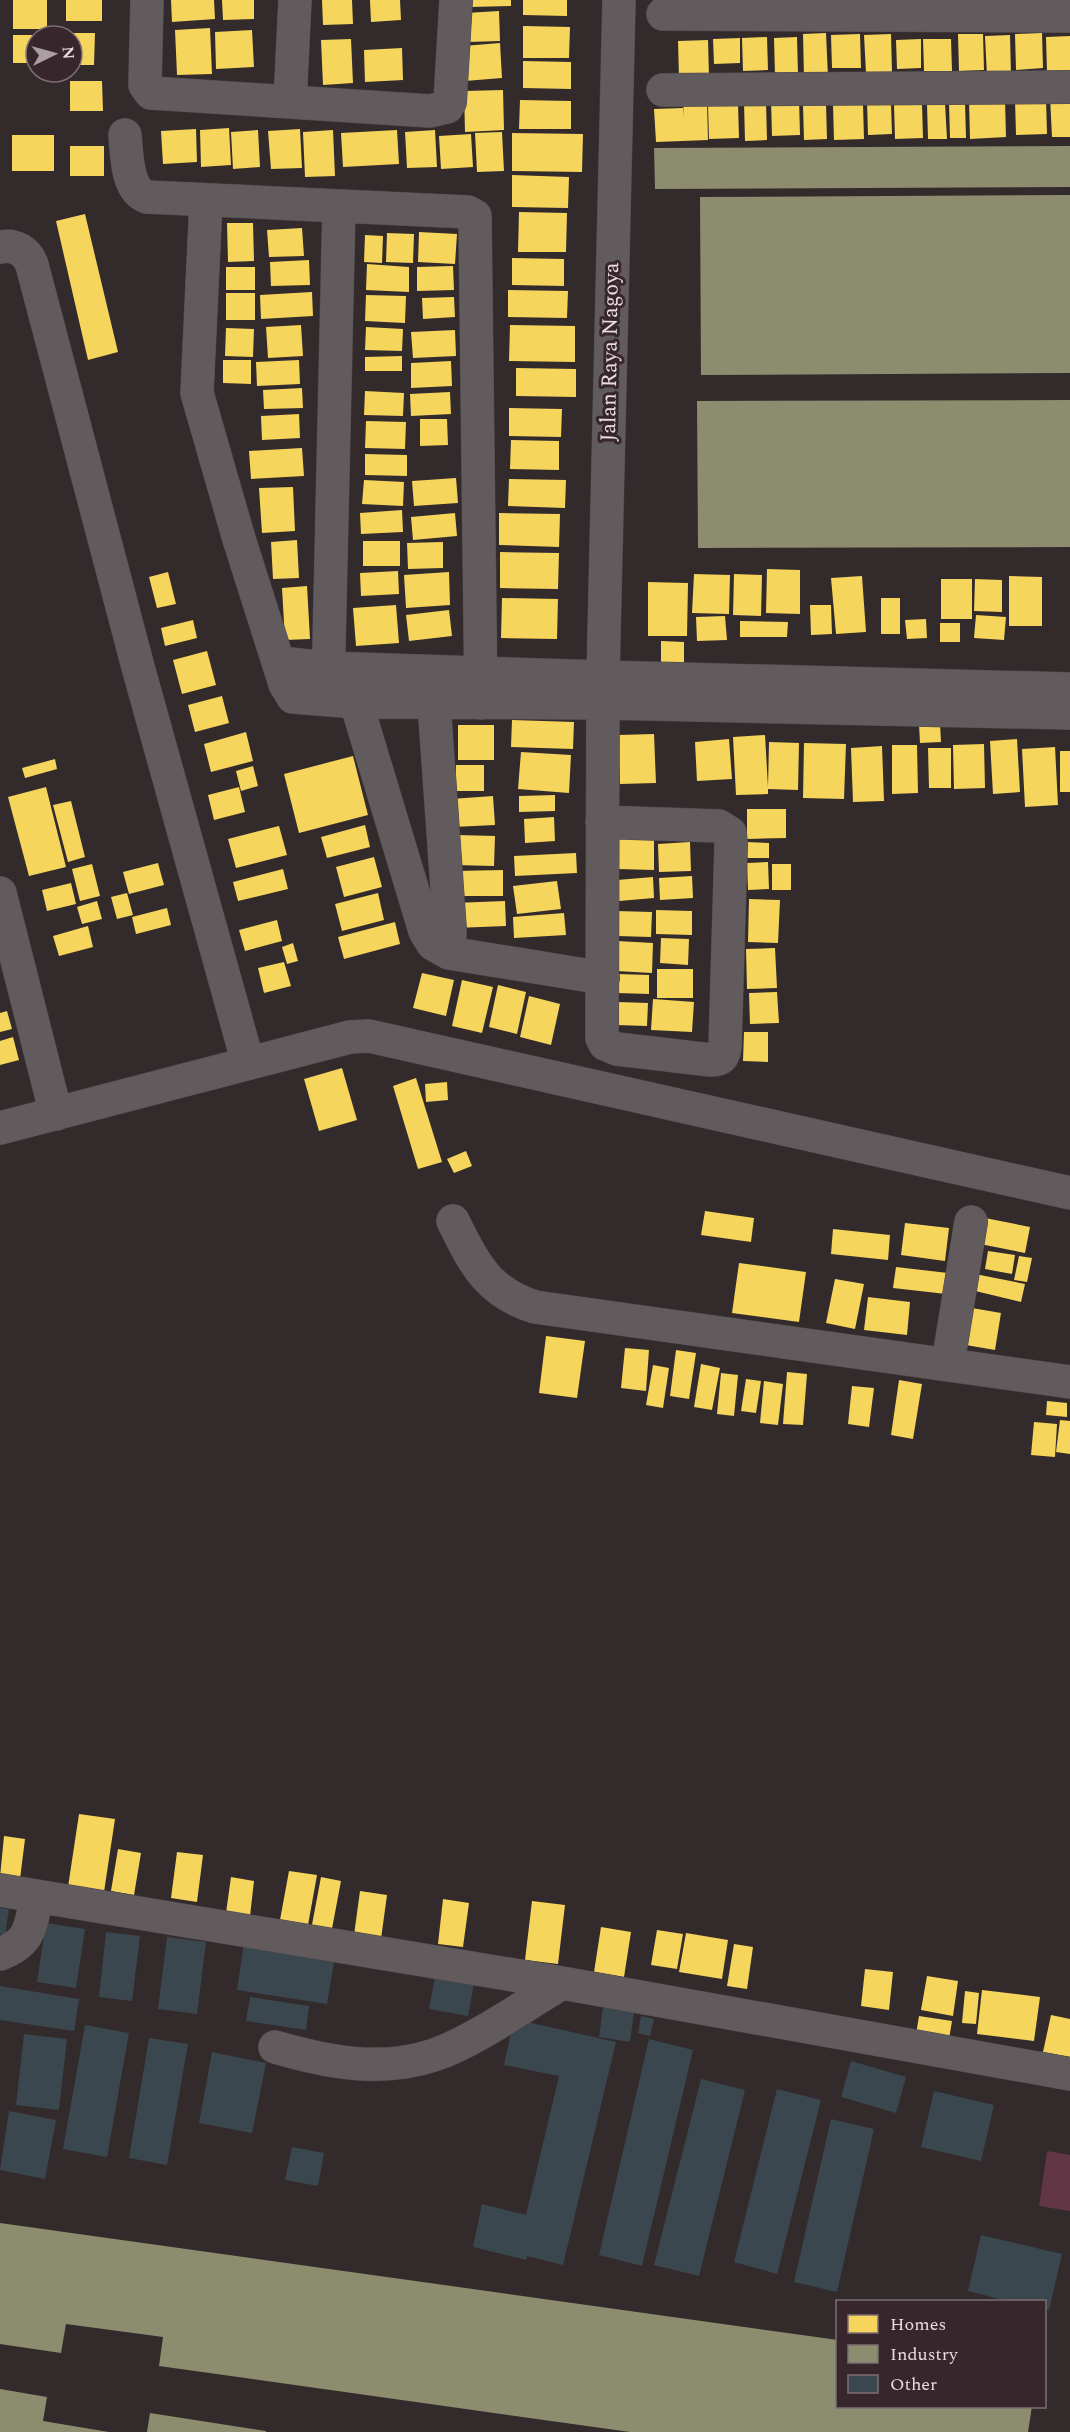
<svg xmlns="http://www.w3.org/2000/svg" width="1070" height="2432" font-family="Spectral,serif">
	<style>
		.green { fill: #623645 }
		.homes { fill: #f6d55c }
		.industry { fill: #8c8c6e }
		.building { fill: #3b474e }
		.lines { fill: none; stroke-linecap: round; stroke-linejoin: round }
		.minor-casing { stroke: #50484a; stroke-width: 34 }
		.minor { stroke: #625b5d; stroke-width: 33 }
		.labels { text-anchor: middle; dominant-baseline: central; stroke-width: 6; stroke-linejoin: round; paint-order: stroke }
		.street-label { font-size: 22px; fill: #e8dce0; stroke: #37262b }
	</style>
	<rect width="100%" height="100%" fill="#332a2c"/>
	<path class="green" d="M 1047,2151 L 1070,2155 L 1070,2211 L 1039,2206 Z"/>
	<path class="homes" d="M 13,0 L 47,0 L 47,29 L 13,29 Z
		M 66,0 L 102,0 L 102,21 L 66,21 Z
		M 171,0 L 214,0 L 215,19 L 172,22 Z
		M 222,0 L 254,0 L 254,19 L 223,20 Z
		M 322,0 L 352,0 L 353,24 L 323,25 Z
		M 370,0 L 400,0 L 401,20 L 371,22 Z
		M 471,0 L 511,0 L 511,6 L 471,7 Z
		M 523,0 L 567,0 L 567,16 L 523,15 Z
		M 499,11 L 500,41 L 468,42 L 466,13 Z
		M 523,26 L 570,27 L 569,58 L 523,58 Z
		M 210,28 L 212,74 L 177,75 L 175,30 Z
		M 252,30 L 254,67 L 216,69 L 215,32 Z
		M 59,33 L 95,33 L 94,65 L 72,65 L 72,36 L 59,36 Z
		M 826,33 L 828,77 L 804,78 L 803,34 Z
		M 1042,33 L 1043,68 L 1016,70 L 1015,34 Z
		M 860,34 L 861,68 L 832,68 L 831,35 Z
		M 891,34 L 892,72 L 866,73 L 864,35 Z
		M 958,34 L 983,34 L 984,70 L 959,71 Z
		M 13,35 L 36,35 L 36,63 L 13,63 Z
		M 1010,35 L 1011,75 L 987,76 L 985,36 Z
		M 1070,36 L 1070,71 L 1047,72 L 1046,37 Z
		M 767,37 L 768,70 L 743,71 L 742,38 Z
		M 797,37 L 798,74 L 775,75 L 774,38 Z
		M 740,38 L 740,63 L 714,64 L 713,39 Z
		M 351,39 L 353,83 L 323,85 L 321,40 Z
		M 921,39 L 921,68 L 897,69 L 896,40 Z
		M 923,39 L 951,39 L 952,71 L 924,71 Z
		M 708,40 L 709,76 L 679,77 L 678,41 Z
		M 500,43 L 502,78 L 465,81 L 463,46 Z
		M 402,48 L 403,80 L 365,82 L 364,50 Z
		M 523,61 L 571,62 L 571,89 L 523,88 Z
		M 70,81 L 102,81 L 103,111 L 70,111 Z
		M 503,90 L 504,130 L 465,132 L 464,91 Z
		M 1070,96 L 1070,137 L 1052,137 L 1050,97 Z
		M 799,99 L 800,135 L 772,136 L 771,100 Z
		M 1005,99 L 1006,137 L 970,139 L 969,100 Z
		M 1046,99 L 1047,134 L 1016,135 L 1015,100 Z
		M 520,100 L 571,101 L 571,129 L 519,129 Z
		M 707,101 L 708,140 L 656,142 L 654,109 L 683,108 L 684,118 L 683,102 Z
		M 766,102 L 767,140 L 745,141 L 744,103 Z
		M 867,102 L 891,102 L 892,134 L 868,135 Z
		M 965,102 L 966,138 L 950,138 L 949,103 Z
		M 945,103 L 947,139 L 928,139 L 927,104 Z
		M 738,104 L 739,138 L 709,139 L 708,105 Z
		M 826,104 L 827,139 L 804,140 L 803,105 Z
		M 863,104 L 864,139 L 834,140 L 833,105 Z
		M 922,104 L 923,138 L 895,139 L 894,105 Z
		M 229,128 L 231,165 L 201,167 L 200,130 Z
		M 196,129 L 197,162 L 163,164 L 161,131 Z
		M 300,129 L 302,168 L 271,169 L 268,131 Z
		M 258,130 L 260,167 L 233,169 L 231,132 Z
		M 333,130 L 335,176 L 305,177 L 303,132 Z
		M 397,130 L 399,164 L 343,167 L 341,133 Z
		M 435,130 L 437,167 L 407,168 L 405,132 Z
		M 502,132 L 504,171 L 477,172 L 475,133 Z
		M 512,133 L 583,134 L 582,172 L 512,171 Z
		M 471,134 L 473,167 L 441,169 L 439,136 Z
		M 12,135 L 54,135 L 54,171 L 12,171 Z
		M 70,146 L 104,146 L 104,176 L 70,176 Z
		M 512,175 L 569,177 L 568,208 L 512,207 Z
		M 519,212 L 567,213 L 566,252 L 518,252 Z
		M 85,214 L 118,352 L 88,360 L 56,221 Z
		M 227,223 L 253,223 L 254,261 L 228,262 Z
		M 302,228 L 304,256 L 269,257 L 267,230 Z
		M 419,232 L 457,234 L 455,264 L 418,262 Z
		M 387,233 L 414,234 L 413,263 L 386,262 Z
		M 365,235 L 383,236 L 382,263 L 364,262 Z
		M 512,258 L 564,259 L 564,286 L 512,285 Z
		M 309,260 L 310,285 L 271,286 L 270,262 Z
		M 367,264 L 409,267 L 409,292 L 366,290 Z
		M 453,266 L 454,290 L 417,291 L 417,267 Z
		M 226,267 L 255,267 L 255,290 L 226,290 Z
		M 508,290 L 568,291 L 567,318 L 508,317 Z
		M 312,292 L 313,316 L 261,319 L 260,295 Z
		M 226,293 L 255,293 L 255,320 L 226,320 Z
		M 366,295 L 406,296 L 405,323 L 365,321 Z
		M 454,297 L 455,317 L 423,319 L 422,298 Z
		M 301,325 L 303,356 L 268,358 L 266,327 Z
		M 510,325 L 575,326 L 575,362 L 509,361 Z
		M 366,327 L 403,329 L 402,351 L 365,350 Z
		M 226,328 L 254,329 L 253,357 L 225,356 Z
		M 455,330 L 456,356 L 413,358 L 411,332 Z
		M 402,356 L 402,371 L 365,371 L 365,357 Z
		M 223,360 L 251,360 L 251,384 L 223,383 Z
		M 299,360 L 300,384 L 257,386 L 256,362 Z
		M 451,361 L 452,386 L 411,388 L 411,363 Z
		M 516,368 L 576,369 L 576,397 L 516,396 Z
		M 302,388 L 303,408 L 264,409 L 263,390 Z
		M 365,391 L 404,393 L 403,416 L 364,415 Z
		M 450,392 L 451,414 L 411,416 L 410,394 Z
		M 509,408 L 562,409 L 561,437 L 509,436 Z
		M 299,414 L 300,438 L 262,440 L 261,416 Z
		M 420,419 L 447,419 L 448,445 L 420,446 Z
		M 366,421 L 406,422 L 405,449 L 365,448 Z
		M 511,440 L 559,441 L 559,470 L 510,469 Z
		M 302,448 L 304,476 L 251,479 L 249,451 Z
		M 365,454 L 407,455 L 407,476 L 365,475 Z
		M 456,478 L 458,503 L 414,506 L 412,481 Z
		M 509,479 L 566,480 L 565,508 L 508,506 Z
		M 364,480 L 404,482 L 403,506 L 362,504 Z
		M 293,487 L 295,531 L 262,533 L 259,488 Z
		M 402,510 L 403,532 L 361,534 L 360,513 Z
		M 455,513 L 457,536 L 413,540 L 411,517 Z
		M 499,513 L 560,514 L 559,547 L 499,545 Z
		M 297,540 L 299,578 L 273,579 L 271,542 Z
		M 363,541 L 400,541 L 400,566 L 363,566 Z
		M 443,542 L 443,568 L 408,569 L 407,543 Z
		M 500,552 L 559,553 L 558,589 L 500,588 Z
		M 767,569 L 800,570 L 800,614 L 766,613 Z
		M 398,571 L 399,594 L 361,596 L 360,573 Z
		M 168,572 L 176,604 L 157,608 L 149,577 Z
		M 449,572 L 450,605 L 406,608 L 404,575 Z
		M 694,574 L 730,575 L 729,614 L 692,613 Z
		M 734,574 L 762,575 L 761,616 L 733,615 Z
		M 862,576 L 866,632 L 836,634 L 831,578 Z
		M 1009,576 L 1042,577 L 1042,626 L 1009,626 Z
		M 941,579 L 972,579 L 972,619 L 941,619 Z
		M 975,579 L 1002,580 L 1002,612 L 974,611 Z
		M 648,582 L 688,583 L 687,636 L 648,636 Z
		M 307,586 L 310,639 L 285,640 L 282,588 Z
		M 502,598 L 558,599 L 557,639 L 501,638 Z
		M 881,598 L 900,598 L 900,634 L 881,634 Z
		M 396,605 L 399,643 L 356,646 L 353,608 Z
		M 810,605 L 831,605 L 832,634 L 811,635 Z
		M 449,610 L 452,636 L 409,641 L 406,615 Z
		M 976,615 L 1006,617 L 1004,640 L 974,638 Z
		M 725,616 L 727,640 L 697,641 L 696,617 Z
		M 926,619 L 927,638 L 907,639 L 905,620 Z
		M 193,620 L 197,638 L 165,646 L 161,628 Z
		M 740,621 L 788,622 L 787,637 L 740,637 Z
		M 940,623 L 960,623 L 960,642 L 940,642 Z
		M 661,641 L 684,642 L 684,664 L 661,663 Z
		M 207,651 L 216,685 L 182,694 L 173,660 Z
		M 222,696 L 229,723 L 195,732 L 188,705 Z
		M 512,720 L 574,722 L 573,749 L 511,747 Z
		M 940,723 L 941,742 L 920,743 L 919,724 Z
		M 458,725 L 494,725 L 494,760 L 458,760 Z
		M 246,732 L 253,761 L 211,772 L 204,744 Z
		M 654,734 L 656,783 L 620,784 L 618,735 Z
		M 765,735 L 768,787 L 769,742 L 799,743 L 798,790 L 768,789 L 768,794 L 736,795 L 733,737 Z
		M 729,739 L 732,779 L 697,781 L 695,742 Z
		M 1017,739 L 1020,792 L 993,794 L 990,741 Z
		M 804,743 L 846,744 L 844,799 L 803,798 Z
		M 984,744 L 985,788 L 954,789 L 953,745 Z
		M 892,745 L 917,745 L 918,793 L 892,794 Z
		M 882,746 L 884,801 L 853,802 L 851,748 Z
		M 1055,747 L 1058,805 L 1025,807 L 1022,749 Z
		M 928,748 L 951,748 L 951,788 L 929,788 Z
		M 1060,751 L 1070,751 L 1070,792 L 1060,792 Z
		M 521,752 L 571,755 L 569,793 L 518,789 Z
		M 353,756 L 368,815 L 299,833 L 284,774 Z
		M 55,759 L 57,769 L 25,778 L 22,768 Z
		M 456,765 L 484,765 L 484,791 L 456,791 Z
		M 253,766 L 258,786 L 241,791 L 236,771 Z
		M 46,787 L 66,867 L 29,876 L 8,797 Z
		M 239,787 L 245,812 L 214,820 L 208,795 Z
		M 555,795 L 555,811 L 519,812 L 519,796 Z
		M 493,796 L 495,825 L 453,827 L 451,799 Z
		M 71,801 L 85,857 L 68,862 L 53,805 Z
		M 747,809 L 786,809 L 786,838 L 747,839 Z
		M 554,817 L 555,841 L 525,843 L 524,819 Z
		M 365,825 L 370,847 L 327,858 L 321,837 Z
		M 279,826 L 287,855 L 236,868 L 228,839 Z
		M 456,835 L 495,836 L 494,866 L 454,865 Z
		M 618,839 L 654,839 L 654,870 L 618,869 Z
		M 690,842 L 691,871 L 659,872 L 658,844 Z
		M 746,842 L 769,843 L 769,858 L 746,858 Z
		M 576,853 L 577,873 L 515,876 L 514,856 Z
		M 374,857 L 382,887 L 344,897 L 336,867 Z
		M 768,862 L 769,889 L 748,890 L 747,863 Z
		M 158,863 L 164,885 L 129,894 L 123,872 Z
		M 92,864 L 100,896 L 80,901 L 72,869 Z
		M 772,864 L 791,864 L 791,890 L 772,890 Z
		M 283,869 L 288,889 L 238,901 L 233,882 Z
		M 503,870 L 503,896 L 455,896 L 454,871 Z
		M 692,876 L 693,898 L 660,900 L 659,878 Z
		M 653,877 L 654,898 L 619,901 L 617,880 Z
		M 557,881 L 561,909 L 517,914 L 513,886 Z
		M 71,883 L 76,904 L 47,911 L 42,890 Z
		M 127,893 L 133,915 L 117,919 L 111,897 Z
		M 378,893 L 384,920 L 342,931 L 335,904 Z
		M 749,899 L 780,900 L 778,943 L 748,942 Z
		M 97,901 L 102,919 L 82,924 L 77,907 Z
		M 505,901 L 506,926 L 455,928 L 454,903 Z
		M 167,908 L 171,925 L 136,934 L 132,917 Z
		M 656,910 L 692,911 L 692,935 L 656,934 Z
		M 616,911 L 652,912 L 651,937 L 616,936 Z
		M 564,913 L 566,935 L 514,938 L 513,917 Z
		M 277,920 L 282,941 L 245,951 L 239,930 Z
		M 395,922 L 400,944 L 344,959 L 338,937 Z
		M 88,926 L 93,947 L 59,956 L 53,936 Z
		M 661,938 L 689,939 L 688,965 L 660,963 Z
		M 617,941 L 653,943 L 652,973 L 616,971 Z
		M 293,943 L 298,961 L 287,964 L 282,947 Z
		M 775,948 L 777,988 L 747,989 L 746,949 Z
		M 284,962 L 291,986 L 264,993 L 258,968 Z
		M 657,969 L 693,969 L 693,998 L 657,998 Z
		M 422,973 L 454,980 L 446,1016 L 413,1008 Z
		M 617,974 L 649,975 L 649,994 L 617,993 Z
		M 462,980 L 493,987 L 482,1033 L 452,1026 Z
		M 498,985 L 526,992 L 517,1034 L 489,1027 Z
		M 777,992 L 779,1023 L 750,1024 L 749,993 Z
		M 529,996 L 560,1004 L 551,1045 L 520,1037 Z
		M 653,999 L 694,1002 L 692,1032 L 651,1030 Z
		M 617,1002 L 648,1003 L 647,1026 L 616,1025 Z
		M 7,1011 L 12,1029 L 0,1032 L 0,1013 Z
		M 744,1032 L 768,1032 L 768,1062 L 743,1061 Z
		M 13,1037 L 19,1060 L 0,1065 L 0,1041 Z
		M 342,1068 L 357,1120 L 319,1131 L 304,1079 Z
		M 416,1078 L 442,1162 L 418,1169 L 393,1086 Z
		M 447,1082 L 448,1100 L 426,1102 L 425,1084 Z
		M 466,1151 L 472,1166 L 454,1173 L 447,1159 Z
		M 705,1211 L 754,1218 L 751,1242 L 701,1235 Z
		M 980,1217 L 1030,1227 L 1025,1253 L 975,1243 Z
		M 905,1223 L 949,1228 L 945,1261 L 901,1255 Z
		M 833,1229 L 890,1235 L 888,1260 L 831,1254 Z
		M 988,1251 L 1015,1255 L 1012,1274 L 985,1269 Z
		M 1019,1256 L 1032,1258 L 1027,1282 L 1014,1280 Z
		M 739,1263 L 806,1272 L 799,1322 L 732,1313 Z
		M 896,1267 L 948,1273 L 946,1294 L 893,1288 Z
		M 970,1273 L 1025,1284 L 1021,1302 L 967,1289 Z
		M 835,1279 L 864,1284 L 855,1329 L 826,1323 Z
		M 868,1297 L 910,1302 L 907,1335 L 864,1330 Z
		M 966,1307 L 1001,1313 L 995,1350 L 960,1344 Z
		M 546,1336 L 585,1341 L 577,1398 L 539,1393 Z
		M 625,1348 L 649,1350 L 646,1391 L 621,1388 Z
		M 676,1350 L 696,1353 L 689,1399 L 670,1396 Z
		M 701,1364 L 720,1368 L 712,1410 L 694,1407 Z
		M 653,1365 L 669,1368 L 663,1408 L 646,1405 Z
		M 787,1372 L 807,1374 L 803,1425 L 783,1424 Z
		M 721,1373 L 738,1375 L 734,1416 L 717,1414 Z
		M 746,1379 L 761,1381 L 756,1413 L 741,1411 Z
		M 899,1380 L 922,1384 L 913,1439 L 891,1435 Z
		M 764,1381 L 783,1384 L 778,1425 L 760,1423 Z
		M 852,1386 L 874,1388 L 869,1427 L 848,1424 Z
		M 1047,1401 L 1067,1403 L 1067,1417 L 1046,1415 Z
		M 1060,1420 L 1070,1421 L 1070,1454 L 1056,1452 Z
		M 1034,1422 L 1057,1424 L 1055,1457 L 1031,1455 Z
		M 79,1814 L 115,1819 L 104,1892 L 68,1887 Z
		M 4,1836 L 25,1839 L 20,1879 L 0,1877 Z
		M 118,1849 L 141,1853 L 134,1895 L 111,1891 Z
		M 177,1852 L 203,1855 L 197,1902 L 171,1898 Z
		M 289,1871 L 317,1875 L 308,1925 L 280,1920 Z
		M 231,1877 L 254,1881 L 250,1916 L 226,1913 Z
		M 321,1877 L 341,1881 L 331,1934 L 311,1930 Z
		M 360,1891 L 387,1895 L 381,1939 L 354,1935 Z
		M 443,1899 L 469,1903 L 463,1947 L 438,1944 Z
		M 532,1901 L 565,1905 L 558,1964 L 525,1960 Z
		M 601,1927 L 631,1932 L 624,1977 L 594,1972 Z
		M 657,1930 L 683,1934 L 677,1969 L 651,1965 Z
		M 686,1933 L 728,1940 L 722,1979 L 679,1972 Z
		M 734,1944 L 753,1947 L 747,1989 L 727,1986 Z
		M 865,1969 L 893,1972 L 889,2010 L 861,2006 Z
		M 927,1976 L 958,1981 L 953,2016 L 921,2010 Z
		M 982,1990 L 1040,1997 L 1034,2041 L 977,2034 Z
		M 965,1991 L 979,1993 L 976,2024 L 962,2023 Z
		M 1051,2015 L 1070,2019 L 1070,2057 L 1043,2052 Z
		M 919,2016 L 952,2021 L 949,2039 L 916,2034 Z"/>
	<path class="industry" d="M 1070,146 L 1070,187 L 655,189 L 654,148 Z
		M 1070,195 L 1070,373 L 701,375 L 700,197 Z
		M 1070,400 L 1070,547 L 698,548 L 697,401 Z
		M 0,2223 L 838,2340 L 838,2406 L 1032,2406 L 1028,2432 L 630,2432 L 159,2366 L 163,2337 L 66,2324 L 61,2353 L 0,2344 Z
		M 0,2389 L 47,2397 L 43,2421 L 109,2432 L 0,2432 Z
		M 150,2413 L 266,2431 L 266,2432 L 147,2432 Z"/>
	<path class="building" d="M 0,1908 L 9,1909 L 5,1935 L 0,1934 Z
		M 46,1923 L 85,1929 L 76,1988 L 37,1982 Z
		M 106,1932 L 140,1936 L 132,2001 L 99,1997 Z
		M 245,1935 L 336,1950 L 327,2004 L 237,1990 Z
		M 167,1937 L 206,1942 L 197,2014 L 158,2009 Z
		M 436,1971 L 475,1978 L 468,2016 L 429,2009 Z
		M 0,1986 L 79,1999 L 74,2031 L 0,2020 Z
		M 250,1997 L 309,2006 L 306,2030 L 246,2021 Z
		M 603,2007 L 634,2012 L 630,2042 L 599,2037 Z
		M 641,2016 L 654,2019 L 650,2036 L 638,2033 Z
		M 514,2019 L 616,2042 L 563,2265 L 527,2256 L 526,2260 L 473,2247 L 482,2204 L 526,2215 L 559,2076 L 504,2065 Z
		M 85,2025 L 129,2033 L 107,2157 L 63,2149 Z
		M 24,2034 L 67,2039 L 59,2110 L 16,2105 Z
		M 149,2038 L 188,2044 L 167,2165 L 129,2158 Z
		M 649,2039 L 693,2050 L 642,2266 L 599,2255 Z
		M 212,2052 L 266,2063 L 252,2133 L 199,2123 Z
		M 851,2061 L 906,2077 L 896,2113 L 841,2097 Z
		M 701,2079 L 745,2090 L 699,2276 L 654,2265 Z
		M 777,2089 L 821,2100 L 777,2274 L 734,2262 Z
		M 934,2091 L 994,2105 L 981,2161 L 921,2147 Z
		M 9,2111 L 56,2120 L 45,2179 L 0,2170 Z
		M 831,2119 L 874,2129 L 837,2292 L 794,2282 Z
		M 292,2147 L 324,2153 L 318,2186 L 285,2180 Z
		M 981,2235 L 1062,2254 L 1049,2310 L 1044,2309 L 1044,2302 L 1011,2302 L 968,2291 Z"/>
	<g class="lines">
		<g class="minor-casing">
			<path id="minor" d="M 147,0 L 145,85 L 151,93 L 430,111 L 447,107 L 450,102 L 456,0
				M 663,14 L 1070,16
				M 663,90 L 1070,87
				M 290,102 L 295,0
				M 125,135 C 127,154 126,190 147,197 L 468,212 L 475,216 L 481,703
				M 206,201 L 197,393 L 239,539 L 285,684 L 293,697 L 356,702 L 604,703 L 1070,713
				M 0,247 C 15,244 27,251 32,265 L 138,667 L 248,1063
				M 280,663 L 328,668 L 603,677 L 1070,689
				M 328,690 L 339,206
				M 356,702 L 425,931 L 433,944 L 449,953 L 603,978
				M 434,704 L 450,930 L 449,953
				M 602,822 L 719,826 L 730,833 L 731,845 L 725,1047 C 724,1056 721,1060 711,1060 L 617,1049 L 605,1044 L 602,1038 L 603,677 L 619,0
				M 0,893 L 56,1114
				M 0,1128 L 350,1037 L 369,1036 L 1070,1193
				M 453,1221 C 474,1263 487,1292 535,1307 L 1070,1382
				M 948,1363 L 971,1222
				M 0,1890 L 562,1983 L 1070,2074
				M 0,1954 C 32,1942 30,1926 37,1896
				M 275,2047 C 326,2062 381,2073 434,2055 C 473,2042 525,2005 562,1983"/>
		</g>
		<use href="#minor" class="minor"/>
	</g>
	<g class="labels">
		<g class="street-label">
			<text transform="translate(610 352) rotate(-89)">Jalan Raya Nagoya</text>
		</g>
	</g>
	<rect x="836" y="2300" width="210" height="108" fill="#37262b" stroke="#7e6f73" stroke-width="1.5"/>
	<rect x="848" y="2315" width="30" height="18" fill="#f6d55c" stroke="#7e6f73" stroke-width="1.5"/>
	<text x="890" y="2330" font-size="18" fill="#e8dce0">Homes</text>
	<rect x="848" y="2345" width="30" height="18" fill="#8c8c6e" stroke="#7e6f73" stroke-width="1.5"/>
	<text x="890" y="2360" font-size="18" fill="#e8dce0">Industry</text>
	<rect x="848" y="2375" width="30" height="18" fill="#3b474e" stroke="#7e6f73" stroke-width="1.5"/>
	<text x="890" y="2390" font-size="18" fill="#e8dce0">Other</text>
	<g transform="translate(54 54) rotate(85)"><circle r="28" fill="#37262b" stroke="#7e6f73" stroke-width="1.5"/>
	<path d="M0-4.5L10 22L0 15L-10 22Z" fill="#a99ea1"/>
	<text y="-9" font-size="16" font-weight="bold" text-anchor="middle" fill="#e8dce0">N</text>
	</g>
</svg>
